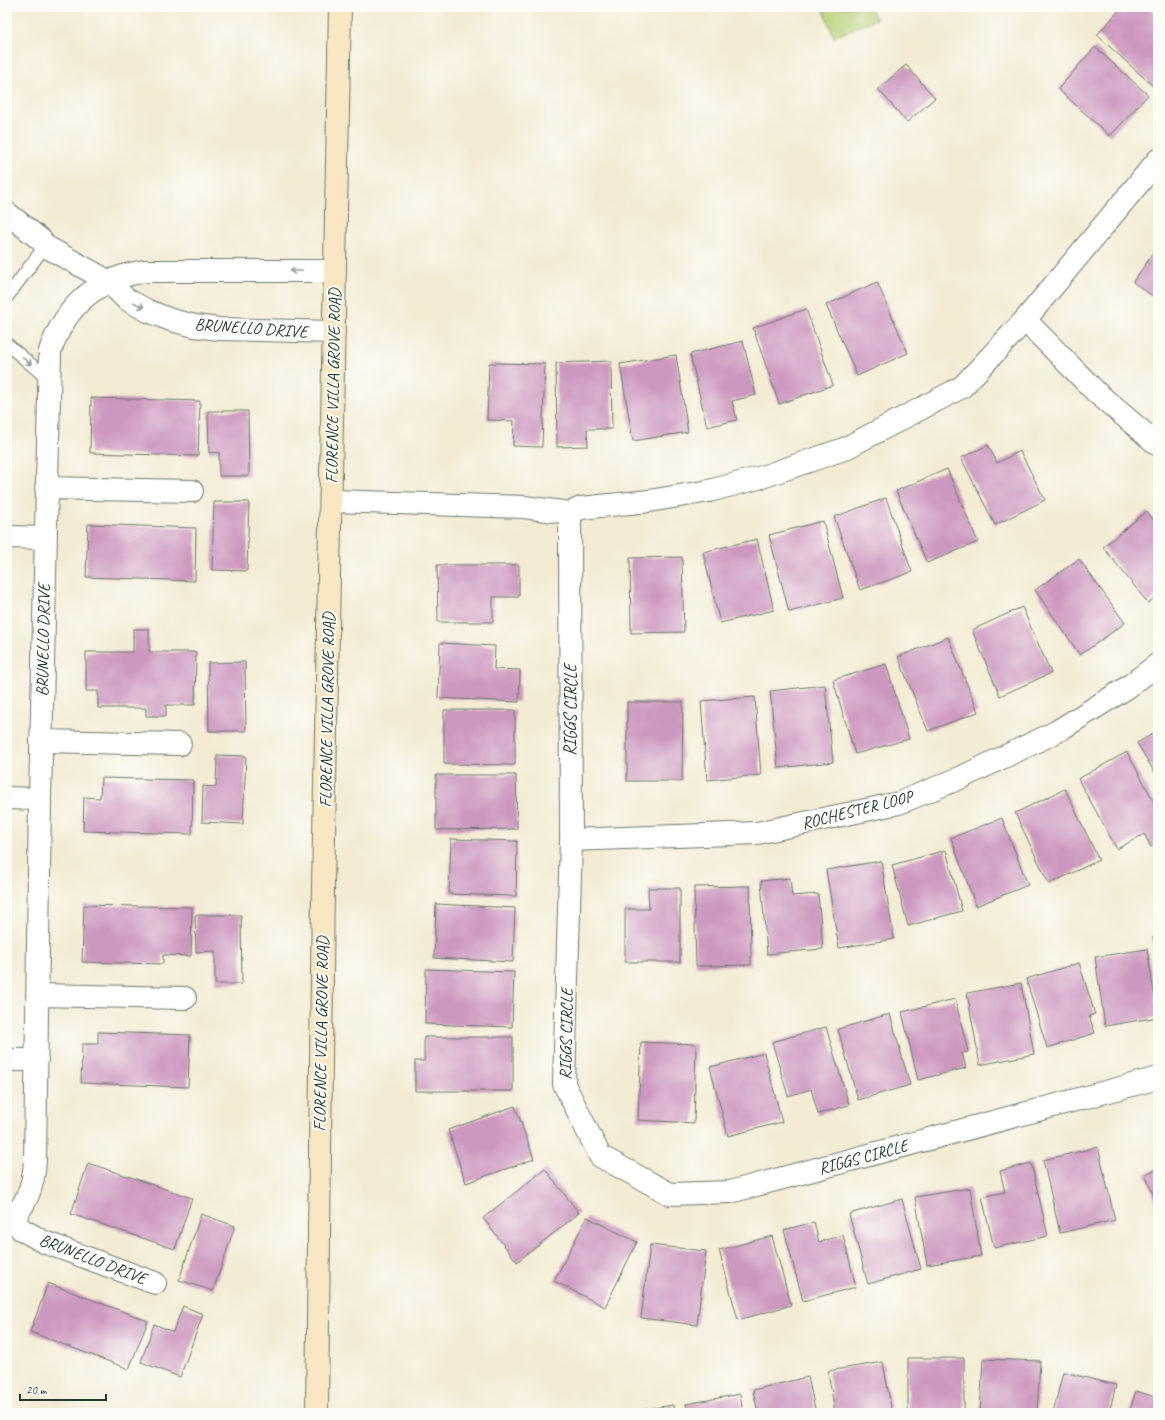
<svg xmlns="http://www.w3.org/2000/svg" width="1165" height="1420" font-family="Caveat,sans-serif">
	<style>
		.pitch { fill: #b3ce73; stroke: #698654 }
		.building { fill: #cd98bf }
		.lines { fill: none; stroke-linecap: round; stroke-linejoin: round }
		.lane-casing { stroke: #697a6c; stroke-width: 14 }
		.street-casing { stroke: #697a6c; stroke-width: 24 }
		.secondary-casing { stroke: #697a6c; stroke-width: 24 }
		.lane { stroke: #fff; stroke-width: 12 }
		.street { stroke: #fff; stroke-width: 22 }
		.secondary { stroke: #f9e7c3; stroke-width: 22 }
		.oneway { stroke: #8f9e9a }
		.labels { text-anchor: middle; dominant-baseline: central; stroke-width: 4; stroke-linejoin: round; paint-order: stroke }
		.street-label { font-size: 17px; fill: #1f3d34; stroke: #fdfcf7 }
	</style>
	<rect width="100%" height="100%" fill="#fdfcf7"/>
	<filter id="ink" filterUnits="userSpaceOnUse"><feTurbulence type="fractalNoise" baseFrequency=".025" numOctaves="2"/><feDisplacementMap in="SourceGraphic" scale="8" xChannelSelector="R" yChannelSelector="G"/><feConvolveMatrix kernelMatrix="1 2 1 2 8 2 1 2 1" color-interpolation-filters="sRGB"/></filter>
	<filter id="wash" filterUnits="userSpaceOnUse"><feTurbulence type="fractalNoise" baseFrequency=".012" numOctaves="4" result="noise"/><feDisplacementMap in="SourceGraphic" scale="16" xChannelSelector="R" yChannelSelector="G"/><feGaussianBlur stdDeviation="0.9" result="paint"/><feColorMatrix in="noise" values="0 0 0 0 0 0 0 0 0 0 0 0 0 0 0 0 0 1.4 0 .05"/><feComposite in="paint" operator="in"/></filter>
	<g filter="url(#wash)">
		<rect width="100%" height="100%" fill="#f3ebd4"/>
		<path class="pitch" d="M 822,7 L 871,7 L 876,19 L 834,37 Z"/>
		<g id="blocks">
			<path class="building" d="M 1122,7 L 1148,7 L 1158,16 L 1158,83 L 1154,87 L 1097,35 Z
				M 1095,47 L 1148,95 L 1110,136 L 1058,89 Z
				M 906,65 L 935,98 L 907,122 L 878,89 Z
				M 1158,246 L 1158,300 L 1133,282 Z
				M 877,282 L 908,353 L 857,376 L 826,305 Z
				M 806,309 L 833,385 L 779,404 L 753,328 Z
				M 743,341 L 756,395 L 732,401 L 737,420 L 707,427 L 690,354 Z
				M 676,355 L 688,432 L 633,441 L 620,364 Z
				M 611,361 L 612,429 L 587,429 L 588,446 L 557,447 L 556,363 Z
				M 489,363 L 545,364 L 542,447 L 513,446 L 514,421 L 487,420 Z
				M 91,398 L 200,401 L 198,456 L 90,453 Z
				M 208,411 L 248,411 L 249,476 L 219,476 L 219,452 L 209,453 Z
				M 988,445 L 997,463 L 1020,451 L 1045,500 L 995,525 L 961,458 Z
				M 947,469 L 978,542 L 927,563 L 896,491 Z
				M 886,498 L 912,572 L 860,590 L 834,517 Z
				M 214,502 L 249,502 L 247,571 L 212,570 Z
				M 1147,511 L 1158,526 L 1158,595 L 1148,603 L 1103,547 Z
				M 823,521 L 843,598 L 789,612 L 769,535 Z
				M 88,524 L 196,528 L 195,581 L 86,577 Z
				M 757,539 L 774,610 L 720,623 L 703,552 Z
				M 682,557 L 684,632 L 631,633 L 630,558 Z
				M 1079,559 L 1125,623 L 1080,655 L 1035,590 Z
				M 437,565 L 519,565 L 519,597 L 493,597 L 493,622 L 438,622 Z
				M 1022,607 L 1051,673 L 1000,696 L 972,630 Z
				M 133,629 L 149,629 L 149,652 L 196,652 L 195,705 L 166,705 L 166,716 L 146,716 L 146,708 L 98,708 L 98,691 L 86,691 L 86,652 L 133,652 Z
				M 948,637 L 978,712 L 928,731 L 898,657 Z
				M 440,643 L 495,646 L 494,669 L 520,670 L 519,702 L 438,698 Z
				M 245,662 L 246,731 L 209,731 L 208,663 Z
				M 886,664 L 909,739 L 855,754 L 833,680 Z
				M 825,685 L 833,762 L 778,768 L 770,691 Z
				M 755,697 L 761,775 L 707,780 L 701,701 Z
				M 627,702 L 683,702 L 682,781 L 627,781 Z
				M 444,710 L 515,710 L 515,765 L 444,764 Z
				M 1158,731 L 1158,778 L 1137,743 Z
				M 1127,752 L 1158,809 L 1158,843 L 1151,847 L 1144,834 L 1117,849 L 1078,779 Z
				M 217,755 L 246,756 L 243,824 L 202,822 L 203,786 L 216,787 Z
				M 436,775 L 516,775 L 517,829 L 436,830 Z
				M 101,778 L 193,780 L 192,834 L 83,831 L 84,797 L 100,798 Z
				M 1065,789 L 1099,860 L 1049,884 L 1015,813 Z
				M 1002,818 L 1028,885 L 976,906 L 951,838 Z
				M 451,839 L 517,841 L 516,896 L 449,894 Z
				M 946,850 L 962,911 L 908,926 L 892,865 Z
				M 881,861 L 894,939 L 839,948 L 826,870 Z
				M 790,878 L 792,896 L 818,894 L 823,949 L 767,954 L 761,881 Z
				M 750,886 L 751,965 L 696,966 L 694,887 Z
				M 648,888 L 680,888 L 680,962 L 625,962 L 625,909 L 649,909 Z
				M 436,904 L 515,908 L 513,962 L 434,958 Z
				M 84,905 L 192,907 L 191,956 L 163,955 L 163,964 L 82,962 Z
				M 195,915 L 241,915 L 242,984 L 215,984 L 215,951 L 196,952 Z
				M 1158,936 L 1158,958 L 1157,958 L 1153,937 Z
				M 1147,949 L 1158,1017 L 1105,1026 L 1095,957 Z
				M 1079,963 L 1095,1014 L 1089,1016 L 1095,1033 L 1047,1048 L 1026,979 Z
				M 426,969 L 514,972 L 512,1027 L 425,1024 Z
				M 1021,983 L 1034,1054 L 980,1065 L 967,993 Z
				M 955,999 L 968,1052 L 962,1053 L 966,1068 L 918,1080 L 902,1012 Z
				M 890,1014 L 910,1085 L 858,1100 L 838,1029 Z
				M 826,1027 L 849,1105 L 818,1114 L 811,1089 L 788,1096 L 772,1042 Z
				M 98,1032 L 190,1035 L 188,1087 L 81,1083 L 82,1044 L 98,1044 Z
				M 424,1037 L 513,1037 L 513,1091 L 415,1091 L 415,1061 L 424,1061 Z
				M 641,1042 L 696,1044 L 694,1123 L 638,1120 Z
				M 764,1053 L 782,1122 L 728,1136 L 710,1067 Z
				M 515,1106 L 534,1159 L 466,1183 L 448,1130 Z
				M 1098,1147 L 1115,1220 L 1060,1233 L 1043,1160 Z
				M 88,1163 L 192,1198 L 175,1249 L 71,1214 Z
				M 1031,1163 L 1048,1236 L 994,1248 L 982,1197 L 1005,1192 L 1000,1171 Z
				M 545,1169 L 579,1213 L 517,1262 L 483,1218 Z
				M 1158,1169 L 1158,1207 L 1145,1174 Z
				M 970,1188 L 981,1256 L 927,1265 L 915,1197 Z
				M 902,1199 L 921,1269 L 868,1284 L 849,1214 Z
				M 201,1214 L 235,1226 L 213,1291 L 179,1280 Z
				M 587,1217 L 637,1242 L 605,1307 L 554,1281 Z
				M 814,1222 L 819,1242 L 843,1235 L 856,1287 L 803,1301 L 784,1230 Z
				M 772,1236 L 791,1305 L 738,1320 L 719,1250 Z
				M 650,1245 L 706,1251 L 697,1325 L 641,1318 Z
				M 48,1283 L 148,1321 L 129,1369 L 30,1332 Z
				M 183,1306 L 203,1314 L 180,1377 L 141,1362 L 154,1324 L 173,1332 Z
				M 908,1358 L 964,1358 L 964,1413 L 908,1413 Z
				M 983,1359 L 1040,1361 L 1037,1413 L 980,1413 Z
				M 883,1362 L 892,1413 L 835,1413 L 828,1371 Z
				M 1063,1372 L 1116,1385 L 1109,1413 L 1053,1413 Z
				M 808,1377 L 816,1413 L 758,1413 L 753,1390 Z
				M 1136,1391 L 1158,1398 L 1158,1413 L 1129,1413 Z
				M 740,1394 L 743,1413 L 688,1413 L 686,1404 Z
				M 673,1405 L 674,1413 L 628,1413 L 628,1412 Z"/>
		</g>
	</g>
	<g filter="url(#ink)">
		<use href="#blocks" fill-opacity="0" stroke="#697a6c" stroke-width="1"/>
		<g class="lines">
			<g class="lane-casing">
				<path id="lane" d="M 7,297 L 45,246
					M 7,344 L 48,379"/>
			</g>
			<g class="street-casing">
				<path id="street" d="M 7,213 L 41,240 L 45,246 L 108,281 L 126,299 L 148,311 L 171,320 L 195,326 L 219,329 L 334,332
					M 1025,320 L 1096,392 L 1158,445
					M 46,488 L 192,491
					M 332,501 L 524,507 L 570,513 L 581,508 L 649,501 L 709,491 L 762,477 L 844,449 L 962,387 L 1025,320 L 1158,160
					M 570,513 L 571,840 L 564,1084 L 600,1156 L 670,1194 L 730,1192 L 1158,1078
					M 7,537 L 45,538
					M 41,741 L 180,744
					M 7,798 L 40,799
					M 571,840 L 757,833 L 899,803 L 960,778 L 1056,732 L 1128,687 L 1158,664
					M 38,995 L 185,998
					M 7,1060 L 37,1060
					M 13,1218 L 21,1229 L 44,1242 L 155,1283
					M 7,1223 C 27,1207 34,1185 35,1160 L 40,799 L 50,351 C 66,305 97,278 146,271 L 335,271"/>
			</g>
			<g class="secondary-casing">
				<path id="secondary" d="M 317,1413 L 323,887 L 340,7"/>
			</g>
			<use href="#lane" class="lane"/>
			<use href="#street" class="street"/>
			<use href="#secondary" class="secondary"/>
		</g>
		<defs><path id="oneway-shaft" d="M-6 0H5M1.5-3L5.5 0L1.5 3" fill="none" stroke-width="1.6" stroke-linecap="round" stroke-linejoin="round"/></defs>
		<g class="oneway">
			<use href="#oneway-shaft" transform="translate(296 271) rotate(180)"/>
			<use href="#oneway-shaft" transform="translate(139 305) rotate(28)"/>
			<use href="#oneway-shaft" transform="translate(27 361) rotate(41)"/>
		</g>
	</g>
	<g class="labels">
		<g class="street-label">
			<text transform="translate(251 328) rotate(4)">BRUNELLO DRIVE</text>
			<text transform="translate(333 386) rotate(-89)">FLORENCE VILLA GROVE ROAD</text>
			<text transform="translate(43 640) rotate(-89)">BRUNELLO DRIVE</text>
			<text transform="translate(327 710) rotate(-89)">FLORENCE VILLA GROVE ROAD</text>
			<text transform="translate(570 710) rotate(-90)">RIGGS CIRCLE</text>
			<text transform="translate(857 810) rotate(-14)">ROCHESTER LOOP</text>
			<text transform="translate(321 1034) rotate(-89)">FLORENCE VILLA GROVE ROAD</text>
			<text transform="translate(566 1034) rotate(-89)">RIGGS CIRCLE</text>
			<text transform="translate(863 1157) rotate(-15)">RIGGS CIRCLE</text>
			<text transform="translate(93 1259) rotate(21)">BRUNELLO DRIVE</text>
		</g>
	</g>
	<rect width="1165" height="1420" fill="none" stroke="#fdfcf7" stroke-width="24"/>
	<path d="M20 1394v6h86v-6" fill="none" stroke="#1f3d34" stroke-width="2"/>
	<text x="26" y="1394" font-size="12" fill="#1f3d34" stroke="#fdfcf7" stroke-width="3" paint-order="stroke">20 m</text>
</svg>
